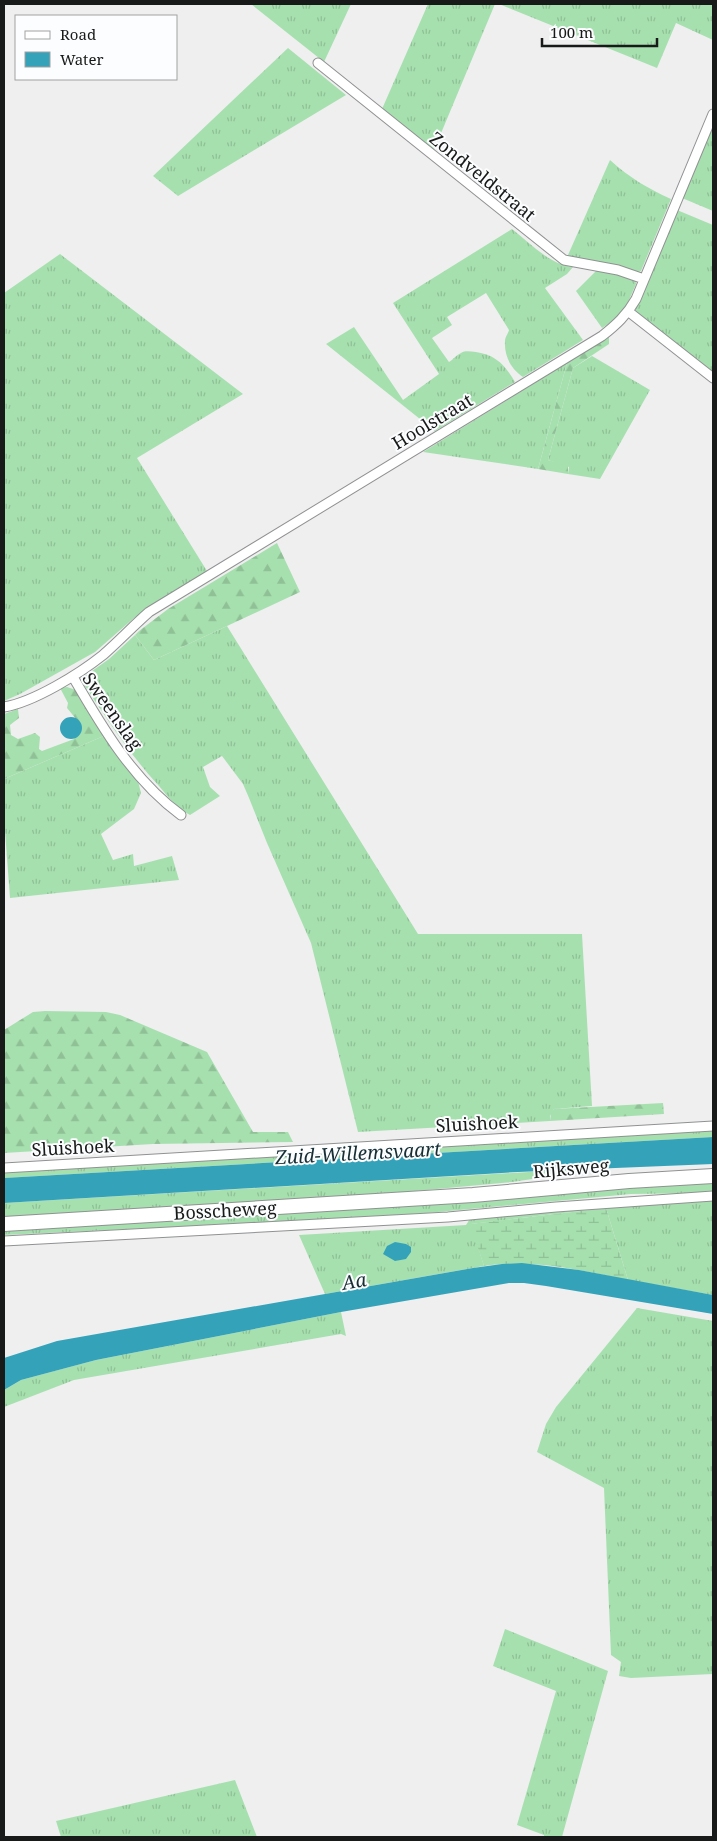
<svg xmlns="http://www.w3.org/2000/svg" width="717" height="1841" font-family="'Noto Serif',serif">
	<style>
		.grass { fill: url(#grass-tufts) }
		.forest { fill: url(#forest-firs) }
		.wetland { fill: url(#wetland-marsh) }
		.water { fill: #34a3ba }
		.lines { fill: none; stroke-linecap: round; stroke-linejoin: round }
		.street-casing { stroke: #909192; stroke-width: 11 }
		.primary-casing { stroke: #909192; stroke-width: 16 }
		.street { stroke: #fff; stroke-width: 9 }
		.primary { stroke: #fff; stroke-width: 14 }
		.labels { text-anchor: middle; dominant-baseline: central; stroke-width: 4; stroke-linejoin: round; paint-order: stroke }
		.street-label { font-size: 18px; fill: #181919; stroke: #fcfdfe }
		.water-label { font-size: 19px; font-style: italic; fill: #162e34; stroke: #fcfdfe }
	</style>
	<defs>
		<pattern id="grass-tufts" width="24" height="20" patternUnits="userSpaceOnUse" patternTransform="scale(1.25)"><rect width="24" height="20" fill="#a7e0af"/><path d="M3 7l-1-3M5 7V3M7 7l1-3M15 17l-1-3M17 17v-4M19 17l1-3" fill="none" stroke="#8fc096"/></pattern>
		<pattern id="forest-firs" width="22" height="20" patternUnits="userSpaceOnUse" patternTransform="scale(1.25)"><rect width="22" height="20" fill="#a7e0af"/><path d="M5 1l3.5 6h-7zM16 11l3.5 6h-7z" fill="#8fc096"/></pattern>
		<pattern id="wetland-marsh" width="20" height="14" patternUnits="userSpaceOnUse" patternTransform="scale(1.25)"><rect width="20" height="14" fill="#a7e0af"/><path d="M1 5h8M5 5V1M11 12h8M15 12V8" fill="none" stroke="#8fc096"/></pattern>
	</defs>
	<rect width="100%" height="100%" fill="#efeff0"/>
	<path class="grass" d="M 251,4 L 351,4 L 324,62 Z
		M 428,4 L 495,4 L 434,150 L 382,109 Z
		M 499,4 L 713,4 L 713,40 L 676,23 L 657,68 Z
		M 288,48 L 346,95 L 178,196 L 153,176 Z
		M 713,124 L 713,211 L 682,198 Z
		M 610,160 C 630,178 647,188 671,199 L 641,271 L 635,273 L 578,260 L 568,255 Z
		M 677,210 L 713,225 L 713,372 L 635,311 Z
		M 512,229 C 530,243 550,265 573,267 L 567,274 L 545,288 L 583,340 L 523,377 C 511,369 504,356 505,341 C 505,337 508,334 509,330 L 486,293 L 447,317 L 452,325 L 432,338 L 449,362 C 453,360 456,355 461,353 C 466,350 471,352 476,352 C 496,355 505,365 515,382 L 435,431 L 326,344 L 354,327 L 403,400 L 439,374 L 393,303 Z
		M 60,254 L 243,394 L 137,458 L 207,571 L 134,618 L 95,652 L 20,694 L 4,701 L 4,293 Z
		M 598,269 L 616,273 L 635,280 L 636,284 L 623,314 L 602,328 L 576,291 Z
		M 592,356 L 650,390 L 600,479 L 568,474 L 569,467 L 548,460 L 573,368 Z
		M 567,363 L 538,469 L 423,452 Z
		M 227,626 L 418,934 L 582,934 L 592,1106 L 554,1109 L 550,1116 L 550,1121 L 358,1132 L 311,943 L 267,843 L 249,798 L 243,784 L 222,756 L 203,767 L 210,787 L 220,796 L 190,815 C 177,808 168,797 159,786 C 130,755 107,719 83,683 L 85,676 L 109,659 L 135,635 L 154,660 Z
		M 106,735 L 138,781 L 141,793 L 134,809 L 101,834 L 113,860 L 133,854 L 134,866 L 172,856 L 179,880 L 10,898 L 4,818 L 4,779 Z
		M 713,1128 L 713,1137 L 4,1178 L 4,1171 Z
		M 595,1168 L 586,1171 L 512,1182 L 404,1192 L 4,1217 L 4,1203 Z
		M 713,1181 L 713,1193 L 631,1194 L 427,1213 L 319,1220 L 4,1235 L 4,1227 Z
		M 713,1196 L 713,1295 L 628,1280 L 606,1208 L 471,1224 L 484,1266 L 325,1294 L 299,1235 L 466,1225 L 470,1219 Z
		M 637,1308 L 713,1321 L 713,1674 L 631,1678 L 619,1676 L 621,1662 L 611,1655 L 604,1488 L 537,1452 L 546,1424 L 556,1407 Z
		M 341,1312 L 346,1336 L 341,1334 L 74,1380 L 4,1407 L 4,1390 L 21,1380 L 96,1360 Z
		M 505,1629 L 608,1671 L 562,1837 L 544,1837 L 544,1835 L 517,1825 L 556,1691 L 493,1666 Z
		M 235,1780 L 257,1837 L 61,1837 L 56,1821 Z"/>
	<path class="forest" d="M 609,337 L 609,344 L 573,368 L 548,460 L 568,465 L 568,474 L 538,469 L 567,363 Z
		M 277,543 L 300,592 L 154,660 L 135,635 L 139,631 L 168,609 Z
		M 67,687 L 76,690 L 106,735 L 4,779 L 4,714 L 18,709 L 19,718 L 10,725 L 11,735 L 18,739 L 35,733 L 40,737 L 39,749 L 42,751 L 74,739 L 81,725 L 67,708 L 68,703 L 60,688 Z
		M 45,1011 L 106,1012 L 120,1015 L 207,1052 L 253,1132 L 288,1132 L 293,1142 L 153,1144 L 4,1153 L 4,1030 L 33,1012 Z
		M 663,1103 L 664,1114 L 550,1121 L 551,1112 L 554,1109 Z"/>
	<path class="wetland" d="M 606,1208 L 628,1280 C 580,1270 533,1259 484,1266 L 470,1224 Z"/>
	<path class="water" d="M60 728a11 11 0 1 1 22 0a11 11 0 1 1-22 0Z
		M 713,1137 L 713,1164 L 518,1172 L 4,1203 L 4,1178 Z
		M 395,1242 L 406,1244 L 411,1247 L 411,1252 L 406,1259 L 395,1261 L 383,1254 L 387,1246 Z
		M 522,1263 L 579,1270 L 713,1295 L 713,1314 L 546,1286 L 524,1283 L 509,1283 L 341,1312 L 96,1360 L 21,1380 L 4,1390 L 4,1358 L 57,1341 L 473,1268 L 502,1264 Z"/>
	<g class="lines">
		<g class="street-casing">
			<path id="street" d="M 318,63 L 564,260 L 618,270 L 644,279
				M 629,312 L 713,378
				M 73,677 C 102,727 133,780 181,815
				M 4,707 C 34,702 79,674 103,655 C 119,641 133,626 149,612 L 602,336 C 616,325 627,315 636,299 L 713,114
				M 4,1168 L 713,1126
				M 4,1241 L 448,1217 L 556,1207 L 713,1196"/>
		</g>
		<g class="primary-casing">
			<path id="primary" d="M 4,1224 L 473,1195 L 629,1181 L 713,1176"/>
		</g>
		<use href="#street" class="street"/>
		<use href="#primary" class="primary"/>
	</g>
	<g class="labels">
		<g class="street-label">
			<text transform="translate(483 176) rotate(39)">Zondveldstraat</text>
			<text transform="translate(432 421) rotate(-31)">Hoolstraat</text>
			<text transform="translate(113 711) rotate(55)">Sweenslag</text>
			<text transform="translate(477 1123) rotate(-3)">Sluishoek</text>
			<text transform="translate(73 1147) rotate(-3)">Sluishoek</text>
			<text transform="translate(571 1168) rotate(-5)">Rijksweg</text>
			<text transform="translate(225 1210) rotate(-3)">Bosscheweg</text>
		</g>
		<g class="water-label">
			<text transform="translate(358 1153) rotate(-3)">Zuid-Willemsvaart</text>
			<text transform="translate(354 1281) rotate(-10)">Aa</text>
		</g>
	</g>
	<rect width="717" height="1841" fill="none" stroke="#181919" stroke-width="10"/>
	<rect x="15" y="15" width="162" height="65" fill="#fcfdfe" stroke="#a1a2a2"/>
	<rect x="25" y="31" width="25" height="8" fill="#ffffff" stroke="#a1a2a2"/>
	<text x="60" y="40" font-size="15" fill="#181919">Road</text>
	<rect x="25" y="52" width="25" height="15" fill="#34a3ba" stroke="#a1a2a2"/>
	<text x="60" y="65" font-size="15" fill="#181919">Water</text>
	<path d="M542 38v8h115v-8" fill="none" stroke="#181919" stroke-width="2.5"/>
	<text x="550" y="38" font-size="15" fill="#181919" stroke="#fcfdfe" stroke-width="4" paint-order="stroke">100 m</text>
</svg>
